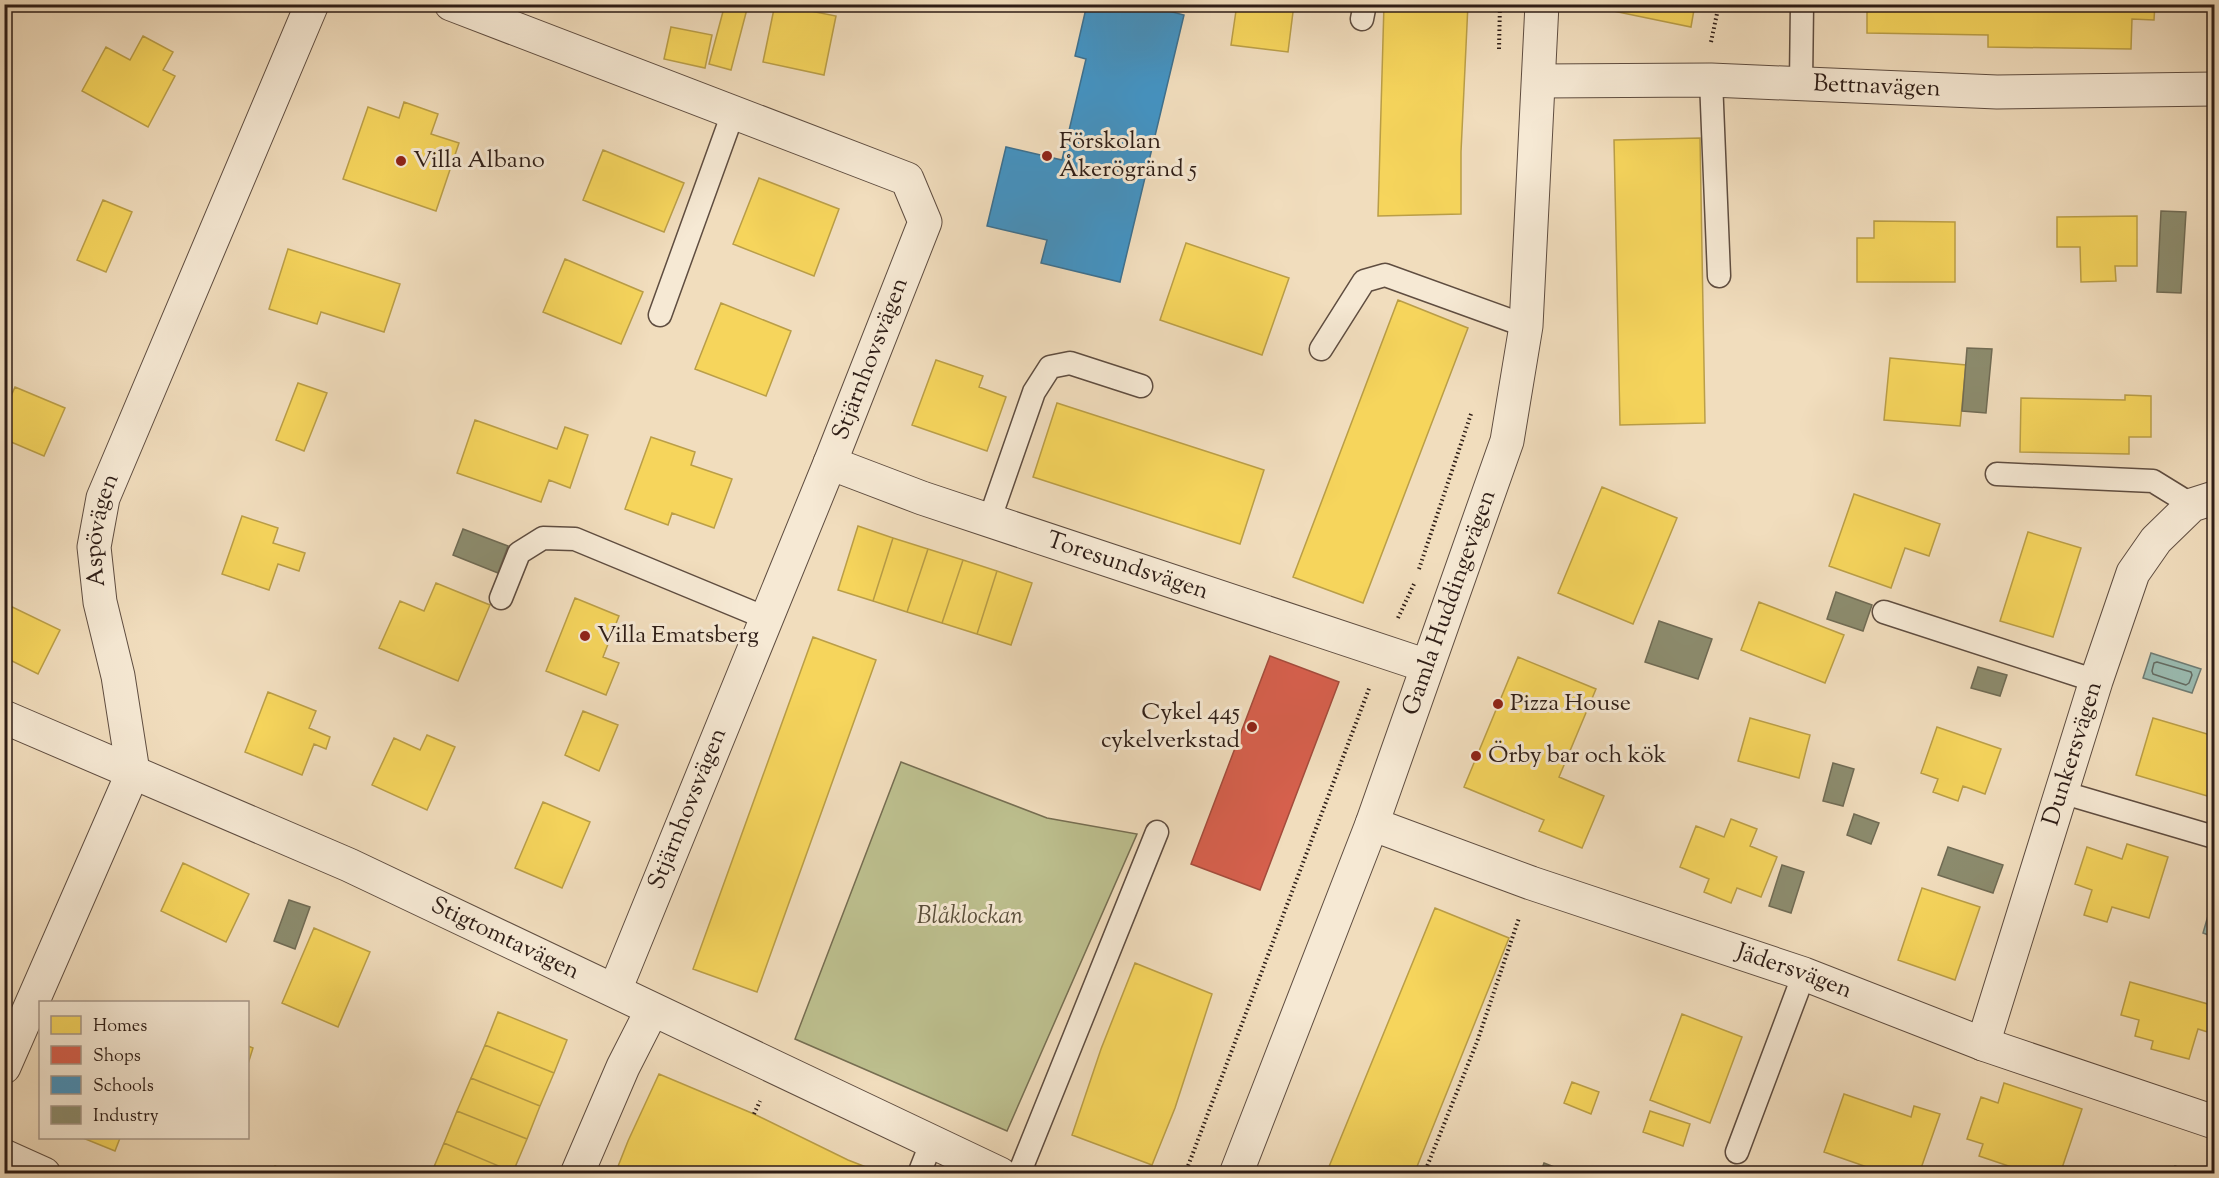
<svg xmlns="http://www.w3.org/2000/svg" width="2219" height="1178" font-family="'Sorts Mill Goudy',serif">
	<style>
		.green { fill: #bdc08f; stroke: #766e52; stroke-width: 1.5 }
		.water { fill: #9bbcb2; stroke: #6f7c74; stroke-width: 1.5 }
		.homes { fill: #f6d55c; stroke: #ba9e47; stroke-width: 1.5 }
		.shops { fill: #d6604d; stroke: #a44c3c; stroke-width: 1.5 }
		.schools { fill: #4393c3; stroke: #3d708f; stroke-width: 1.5 }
		.industry { fill: #8c8c6e; stroke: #706b54; stroke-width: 1.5 }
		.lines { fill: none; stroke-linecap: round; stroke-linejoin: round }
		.shore { stroke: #646c64; stroke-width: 1.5 }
		.service-casing { stroke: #5f4d40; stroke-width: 25 }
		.minor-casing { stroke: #5f4d40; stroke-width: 35 }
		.tertiary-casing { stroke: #5f4d40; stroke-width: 35 }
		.path { stroke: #2e1d16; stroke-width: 4; stroke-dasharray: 1.5 3; stroke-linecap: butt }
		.service { stroke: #f6e9d4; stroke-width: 22 }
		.minor { stroke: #f6e9d4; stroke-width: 33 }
		.tertiary { stroke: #f6e9d4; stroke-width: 33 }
		.poi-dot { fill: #8f2418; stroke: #f6e9d4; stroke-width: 2 }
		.labels { text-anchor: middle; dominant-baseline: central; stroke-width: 6; stroke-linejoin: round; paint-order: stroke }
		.street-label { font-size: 24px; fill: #2e1d16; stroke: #f6e9d4 }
		.poi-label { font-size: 24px; fill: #2e1d16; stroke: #f6e9d4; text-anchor: start }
		.park-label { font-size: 24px; font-style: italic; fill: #594e3a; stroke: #f6e9d4 }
	</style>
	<rect width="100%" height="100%" fill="#f1ddbd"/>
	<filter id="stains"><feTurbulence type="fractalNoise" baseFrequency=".00333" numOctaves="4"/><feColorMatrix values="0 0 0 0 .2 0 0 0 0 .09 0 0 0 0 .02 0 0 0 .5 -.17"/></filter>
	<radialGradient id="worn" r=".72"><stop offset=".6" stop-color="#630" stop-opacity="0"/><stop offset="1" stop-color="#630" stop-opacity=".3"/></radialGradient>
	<path class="green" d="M 901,762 L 1047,818 L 1137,834 L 1007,1131 L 795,1039 Z"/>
	<path class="water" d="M 2151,653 L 2201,669 L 2192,693 L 2143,678 Z
		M 2214,895 L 2214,937 L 2203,933 Z"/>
	<path class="homes" d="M 725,4 L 747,9 L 731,70 L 709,64 Z
		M 775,4 L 836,16 L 824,75 L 763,62 Z
		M 1237,4 L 1294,4 L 1288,52 L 1231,45 Z
		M 1384,4 L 1468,4 L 1461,152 L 1461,214 L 1378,216 Z
		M 1609,4 L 1695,4 L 1691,27 L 1608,10 Z
		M 1867,4 L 2155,4 L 2154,20 L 2132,19 L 2131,49 L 1988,47 L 1988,35 L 1867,33 Z
		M 671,27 L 712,35 L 705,68 L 664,59 Z
		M 143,36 L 173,52 L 163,70 L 175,76 L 148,127 L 82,91 L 106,47 L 130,60 Z
		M 404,102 L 438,114 L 431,134 L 459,143 L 436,211 L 343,179 L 368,107 L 399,118 Z
		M 1700,138 L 1705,423 L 1620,425 L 1614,140 Z
		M 603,150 L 684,183 L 664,232 L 583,200 Z
		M 759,178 L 839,209 L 814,276 L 733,244 Z
		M 103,200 L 132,212 L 106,272 L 77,260 Z
		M 2137,216 L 2137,266 L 2115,266 L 2116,281 L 2081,282 L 2080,247 L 2057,247 L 2057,217 Z
		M 1874,221 L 1955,222 L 1955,282 L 1857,282 L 1857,238 L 1874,238 Z
		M 1186,243 L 1289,278 L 1262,355 L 1160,320 Z
		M 288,249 L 400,284 L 384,332 L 321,312 L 317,324 L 269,309 Z
		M 565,259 L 643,292 L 621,344 L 543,312 Z
		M 1398,300 L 1468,328 L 1363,603 L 1293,577 Z
		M 721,303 L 791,331 L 766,396 L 695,369 Z
		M 1890,358 L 1966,365 L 1960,426 L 1884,420 Z
		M 936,360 L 983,376 L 979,387 L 1006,397 L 987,451 L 912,425 Z
		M 298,383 L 327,393 L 304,451 L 276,440 Z
		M 15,387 L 65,408 L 44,456 L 4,439 L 4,412 Z
		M 2125,395 L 2151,396 L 2151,437 L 2129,437 L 2129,454 L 2020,452 L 2021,398 L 2125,400 Z
		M 1057,403 L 1264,470 L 1240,544 L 1033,477 Z
		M 475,420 L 557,449 L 565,427 L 588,435 L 570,488 L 549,480 L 541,502 L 457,473 Z
		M 651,437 L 695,452 L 691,465 L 732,479 L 714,528 L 672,513 L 668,525 L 625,509 Z
		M 1602,487 L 1677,518 L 1633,624 L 1558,593 Z
		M 1854,494 L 1940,524 L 1929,556 L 1905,548 L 1891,588 L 1829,566 Z
		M 242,516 L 278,528 L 273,543 L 305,553 L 299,571 L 278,564 L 269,590 L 222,574 Z
		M 858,526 L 893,538 L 873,601 L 838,590 Z
		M 2028,532 L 2081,548 L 2053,637 L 2000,621 Z
		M 893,538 L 928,549 L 907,612 L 873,601 Z
		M 928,549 L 963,560 L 942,623 L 907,612 Z
		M 963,560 L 997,571 L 977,634 L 942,623 Z
		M 997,571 L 1032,583 L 1011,645 L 977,634 Z
		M 436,583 L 490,605 L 458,681 L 379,648 L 400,601 L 424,611 Z
		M 575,598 L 619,616 L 603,657 L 619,663 L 606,695 L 546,671 Z
		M 1759,602 L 1844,635 L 1825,683 L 1741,650 Z
		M 4,603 L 60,630 L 38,674 L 4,657 Z
		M 813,637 L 876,660 L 757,992 L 693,969 Z
		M 1518,657 L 1596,689 L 1559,777 L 1604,796 L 1582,848 L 1539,831 L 1544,820 L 1464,787 Z
		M 268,692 L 316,711 L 309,728 L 330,737 L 326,749 L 314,744 L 302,775 L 245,752 Z
		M 583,711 L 618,725 L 599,771 L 565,755 Z
		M 1750,718 L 1810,735 L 1799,778 L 1738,761 Z
		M 2153,718 L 2214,736 L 2214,798 L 2136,775 Z
		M 1937,727 L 2001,749 L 1985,794 L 1963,786 L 1958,801 L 1933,792 L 1938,779 L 1921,773 Z
		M 427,735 L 455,747 L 427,810 L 372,785 L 394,738 L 420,750 Z
		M 543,802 L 590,822 L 562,888 L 515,868 Z
		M 1731,819 L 1757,829 L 1750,846 L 1777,857 L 1761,897 L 1737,888 L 1731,903 L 1704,892 L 1709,879 L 1680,867 L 1696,826 L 1724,837 Z
		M 2127,844 L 2168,857 L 2149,918 L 2112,907 L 2107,922 L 2084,915 L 2092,890 L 2075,884 L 2087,847 L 2122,859 Z
		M 183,863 L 249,894 L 226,942 L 161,911 Z
		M 1922,888 L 1980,907 L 1955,980 L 1898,960 Z
		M 1435,908 L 1509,938 L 1414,1174 L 1326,1174 Z
		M 314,928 L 370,952 L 338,1027 L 282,1003 Z
		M 1135,963 L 1212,994 L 1175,1108 L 1152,1165 L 1072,1135 L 1101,1049 Z
		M 2130,982 L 2208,1004 L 2212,988 L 2214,988 L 2214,1034 L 2198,1029 L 2189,1059 L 2151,1049 L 2153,1041 L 2135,1036 L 2139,1020 L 2121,1015 Z
		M 498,1012 L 567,1040 L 554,1073 L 485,1045 Z
		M 1682,1014 L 1742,1037 L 1710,1123 L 1650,1100 Z
		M 485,1045 L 554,1073 L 540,1106 L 471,1078 Z
		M 248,1046 L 253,1048 L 248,1064 Z
		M 659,1074 L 754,1114 L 848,1160 L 884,1174 L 615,1174 L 628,1141 Z
		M 471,1078 L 540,1106 L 527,1139 L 457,1111 Z
		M 1572,1082 L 1599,1092 L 1591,1114 L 1564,1103 Z
		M 2004,1083 L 2082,1109 L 2060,1174 L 2032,1174 L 1979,1156 L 1983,1144 L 1967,1139 L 1981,1097 L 1998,1103 Z
		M 1844,1094 L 1911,1117 L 1914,1106 L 1940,1114 L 1919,1174 L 1887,1174 L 1824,1152 Z
		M 457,1111 L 527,1139 L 513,1172 L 444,1143 Z
		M 1650,1111 L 1690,1124 L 1683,1146 L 1643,1132 Z
		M 83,1138 L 120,1138 L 115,1151 Z
		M 444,1143 L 513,1172 L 513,1174 L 431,1174 Z
		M 275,1166 L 291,1174 L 271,1174 Z
		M 303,1167 L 317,1174 L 299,1174 Z"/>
	<path class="shops" d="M 1270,656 L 1339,682 L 1260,890 L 1191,864 Z"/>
	<path class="schools" d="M 1087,4 L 1142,4 L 1184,15 L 1120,282 L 1041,263 L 1047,240 L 987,226 L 1006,147 L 1062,160 L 1086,59 L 1075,56 Z"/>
	<path class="industry" d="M 2161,211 L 2186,212 L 2181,293 L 2157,292 Z
		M 1967,348 L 1992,349 L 1986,413 L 1962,411 Z
		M 463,529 L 508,546 L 498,573 L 453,555 Z
		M 1836,592 L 1872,605 L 1863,631 L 1827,619 Z
		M 1659,621 L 1712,639 L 1698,679 L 1645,662 Z
		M 1978,667 L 2007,675 L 2000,696 L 1971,688 Z
		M 1833,763 L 1854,769 L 1843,806 L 1823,801 Z
		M 1854,814 L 1879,823 L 1871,844 L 1847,835 Z
		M 1948,847 L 2003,865 L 1993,893 L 1938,875 Z
		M 1782,865 L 1804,872 L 1791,913 L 1769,906 Z
		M 289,900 L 310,907 L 295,949 L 274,941 Z
		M 1544,1163 L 1572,1174 L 1540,1174 Z
		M 2175,1166 L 2197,1174 L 2172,1174 Z"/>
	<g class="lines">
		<path class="shore" d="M 2157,662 L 2191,672 L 2192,675 L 2189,683 L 2186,685 L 2153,674 L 2152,671 L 2154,663 Z"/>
		<g class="service-casing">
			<path id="service" d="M 1362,19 L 1365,4
				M 1711,80 L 1719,276
				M 1801,83 L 1802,4
				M 660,315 L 733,113
				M 1321,349 L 1364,281 L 1385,275 L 1526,326
				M 1997,474 L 2153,481 L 2192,505
				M 989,521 L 1034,392 L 1050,367 L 1070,363 L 1141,386
				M 501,598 L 519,553 L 543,538 L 575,539 L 766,618
				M 1884,612 L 2096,681
				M 2061,792 L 2214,837
				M 1737,1152 L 1804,974
				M 919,1174 L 932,1141
				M 1019,1174 L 1157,832"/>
		</g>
		<g class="minor-casing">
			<g id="minor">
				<path d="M 451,4 L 907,179 L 925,222 L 830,463 L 615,990"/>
				<path id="s1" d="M 1539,81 L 1711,80 L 1997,92 L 2214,89"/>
				<path id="s2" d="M 830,463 L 922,498 L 1427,666"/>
				<path id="s3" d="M 4,717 L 349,865 L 1000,1174"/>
				<path id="s4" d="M 1372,824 L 1531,883 L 1804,974 L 1983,1044 L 2214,1122"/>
				<path id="s5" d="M 1983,1044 L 2096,681 L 2133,573 L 2156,540 L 2192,505 L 2214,498"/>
				<path id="s6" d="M 4,1067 L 133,772 L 118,676 L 100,602 L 94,547 L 103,498 L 312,4"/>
				<path d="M 4,1156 L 44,1174"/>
				<path d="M 577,1174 L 623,1067 L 652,1010"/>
			</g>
		</g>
		<g class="tertiary-casing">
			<g id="tertiary">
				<path id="s7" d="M 1236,1174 L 1372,824 L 1507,441 L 1526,326 L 1542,4"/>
			</g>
		</g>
		<path class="path" d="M 1711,42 L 1719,4
			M 1499,49 L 1500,4
			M 1419,569 L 1471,414
			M 1398,618 L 1414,584
			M 754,1114 L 760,1101
			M 1185,1174 L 1370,686
			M 1424,1174 L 1477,1042 L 1519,918"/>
		<use href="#service" class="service"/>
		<use href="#minor" class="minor"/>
		<use href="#tertiary" class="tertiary"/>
	</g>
	<g class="poi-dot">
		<circle cx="1047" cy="156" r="6"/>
		<circle cx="401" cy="161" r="6"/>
		<circle cx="585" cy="636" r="6"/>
		<circle cx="1498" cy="704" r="6"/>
		<circle cx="1252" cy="727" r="6"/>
		<circle cx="1476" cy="756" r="6"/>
	</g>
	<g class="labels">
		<g class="street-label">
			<text stroke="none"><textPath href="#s1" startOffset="338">Bettnavägen</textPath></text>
			<text transform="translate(871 359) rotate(-69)">Stjärnhovsvägen</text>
			<text stroke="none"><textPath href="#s6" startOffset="568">Aspövägen</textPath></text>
			<text stroke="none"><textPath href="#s2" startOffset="315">Toresundsvägen</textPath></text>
			<text stroke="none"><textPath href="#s7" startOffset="610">Gamla Huddingevägen</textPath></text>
			<text stroke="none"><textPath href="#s5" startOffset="304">Dunkersvägen</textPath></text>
			<text transform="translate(688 809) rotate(-68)">Stjärnhovsvägen</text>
			<text stroke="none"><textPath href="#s3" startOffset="548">Stigtomtavägen</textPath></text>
			<text stroke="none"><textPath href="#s4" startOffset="447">Jädersvägen</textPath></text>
		</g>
		<g class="poi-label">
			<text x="1059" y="142">Förskolan<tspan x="1059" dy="28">Åkerögränd 5</tspan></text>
			<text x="413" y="161">Villa Albano</text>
			<text x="597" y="636">Villa Ematsberg</text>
			<text x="1510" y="704">Pizza House</text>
			<text x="1240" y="713" text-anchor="end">Cykel 445<tspan x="1240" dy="28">cykelverkstad</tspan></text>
			<text x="1488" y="756">Örby bar och kök</text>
		</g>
		<g class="park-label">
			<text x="970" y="917">Blåklockan</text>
		</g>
	</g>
	<rect width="2219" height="1178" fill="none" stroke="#f1ddbd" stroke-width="24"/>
	<rect x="6" y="6" width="2207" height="1166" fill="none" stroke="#2e1d16" stroke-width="3"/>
	<rect x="12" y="12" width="2195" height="1154" fill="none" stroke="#2e1d16" stroke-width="1.5"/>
	<rect x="39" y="1001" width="210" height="138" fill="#f6e9d4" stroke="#a69788" stroke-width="1.5"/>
	<rect x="51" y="1016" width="30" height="18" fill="#f6d55c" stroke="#a69788" stroke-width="1.5"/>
	<text x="93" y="1031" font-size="18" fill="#2e1d16">Homes</text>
	<rect x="51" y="1046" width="30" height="18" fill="#d6604d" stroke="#a69788" stroke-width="1.5"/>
	<text x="93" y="1061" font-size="18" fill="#2e1d16">Shops</text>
	<rect x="51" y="1076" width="30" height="18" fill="#4393c3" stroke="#a69788" stroke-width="1.5"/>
	<text x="93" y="1091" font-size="18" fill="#2e1d16">Schools</text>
	<rect x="51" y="1106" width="30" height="18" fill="#8c8c6e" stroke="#a69788" stroke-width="1.5"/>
	<text x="93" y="1121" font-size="18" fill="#2e1d16">Industry</text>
	<rect width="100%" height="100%" filter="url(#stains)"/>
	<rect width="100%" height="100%" fill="url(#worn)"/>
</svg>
